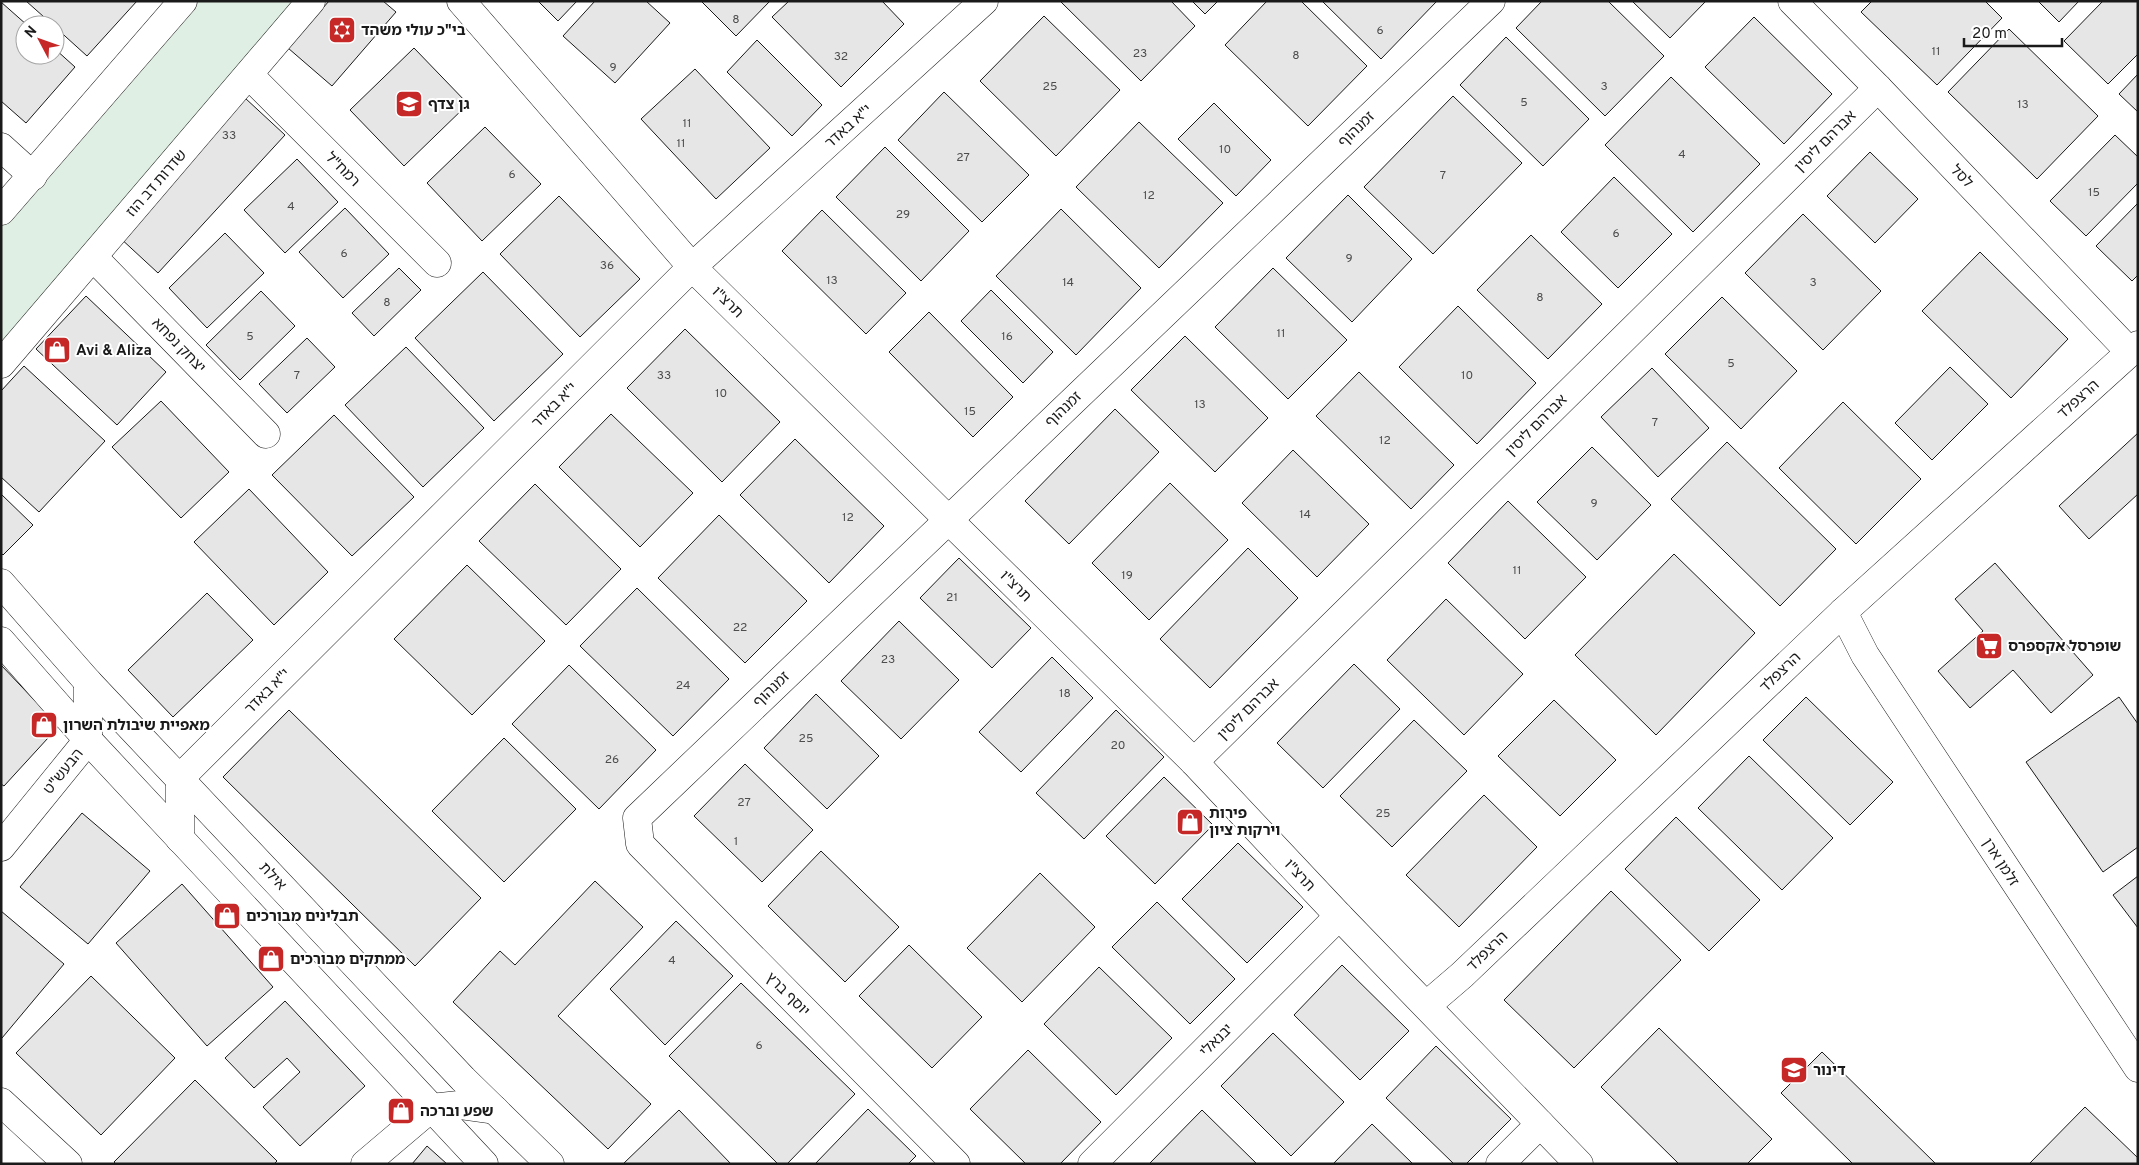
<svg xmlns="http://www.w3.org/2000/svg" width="2139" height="1165" viewBox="0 0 2139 1165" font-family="Overpass,'Noto Sans Hebrew',sans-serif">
<rect width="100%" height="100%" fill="#fff"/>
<polygon fill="#e0efe3" stroke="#6a6a6a" points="183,1 311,1 1,364 1,211"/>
<g fill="#e6e6e6" stroke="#1a1a1a">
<polygon points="26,1 137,1 87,56 55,27 55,25 53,25"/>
<polygon points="329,1 383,1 396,12 332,86 288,48"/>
<polygon points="538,1 577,1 558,21"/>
<polygon points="595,1 646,1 670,23 615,83 563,36"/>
<polygon points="701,1 770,1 736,36"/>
<polygon points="789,1 882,1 904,24 841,87 772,17"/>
<polygon points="1060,1 1171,1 1195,26 1141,81"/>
<polygon points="1192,1 1218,1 1205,14"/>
<polygon points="1267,1 1301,1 1367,66 1308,126 1225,45"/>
<polygon points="1322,1 1437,1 1381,59"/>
<polygon points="1542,1 1608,1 1664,56 1605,116 1516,28"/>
<polygon points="1632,1 1706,1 1670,38"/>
<polygon points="1872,1 1985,1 2002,18 1937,85 1861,12"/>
<polygon points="2038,1 2079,1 2059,22"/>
<polygon points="2103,1 2138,1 2138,54 2108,84 2064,41"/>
<polygon points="1,2 27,25 25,25 25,55 55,55 55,49 75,67 26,123 1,101"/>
<polygon points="1044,16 1120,90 1056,156 980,81"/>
<polygon points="1754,17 1832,94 1784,144 1705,67"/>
<polygon points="2009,29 2098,116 2037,179 1948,92"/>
<polygon points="1506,37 1589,119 1543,166 1460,85"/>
<polygon points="757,40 822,105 792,136 727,72"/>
<polygon points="414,48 468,104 404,166 350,110"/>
<polygon points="695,69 770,148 716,199 641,119"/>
<polygon points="2138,74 2138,112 2119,94"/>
<polygon points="1671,77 1760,164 1693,232 1605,145"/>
<polygon points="944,92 1029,175 982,222 898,140"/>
<polygon points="1453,96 1522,163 1433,254 1364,187"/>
<polygon points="245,98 285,135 158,273 118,236"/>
<polygon points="1214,103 1271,160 1236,196 1178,139"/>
<polygon points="1139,122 1223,203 1159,268 1076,187"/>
<polygon points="485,127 541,184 482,241 427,183"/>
<polygon points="2115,135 2138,157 2138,183 2086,236 2050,201"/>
<polygon points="885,147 969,231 921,281 836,197"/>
<polygon points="1870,152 1918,199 1875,243 1827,196"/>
<polygon points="297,159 338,202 285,253 244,210"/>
<polygon points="1614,177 1672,234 1618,288 1561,232"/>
<polygon points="1348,195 1412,259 1352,322 1286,258"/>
<polygon points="559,196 640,279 580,337 500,254"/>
<polygon points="2138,203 2138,275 2132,281 2096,246"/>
<polygon points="345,208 389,254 343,298 299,252"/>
<polygon points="1061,209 1141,288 1076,355 996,276"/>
<polygon points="822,210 906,293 866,334 782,251"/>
<polygon points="1803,214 1881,291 1823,350 1745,273"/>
<polygon points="225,233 264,273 207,328 169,288"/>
<polygon points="1531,235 1602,304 1548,359 1477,290"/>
<polygon points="1980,252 2068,339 2011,398 1922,311"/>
<polygon points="399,268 421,290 374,336 352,313"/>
<polygon points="1273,268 1347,340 1288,399 1215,327"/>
<polygon points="483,272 563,354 494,421 415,338"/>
<polygon points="991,290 1053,352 1023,383 961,321"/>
<polygon points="261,291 295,326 240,380 206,345"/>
<polygon points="86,296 166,372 117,425 36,349"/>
<polygon points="1722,297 1797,371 1741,429 1665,354"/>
<polygon points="1458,306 1536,383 1477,444 1399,367"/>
<polygon points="929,312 1013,397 973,437 889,352"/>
<polygon points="685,329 780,422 722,482 627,388"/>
<polygon points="1185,336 1268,418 1215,472 1131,390"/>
<polygon points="307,338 335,367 287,413 259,384"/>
<polygon points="406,347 484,428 423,487 345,405"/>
<polygon points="24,366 105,441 39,512 1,477 1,391"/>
<polygon points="1950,367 1988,404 1932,460 1895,423"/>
<polygon points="1652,368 1709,428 1658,477 1601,417"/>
<polygon points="1359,372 1454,465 1411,509 1316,416"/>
<polygon points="161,401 229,472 181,518 112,447"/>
<polygon points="1843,402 1921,479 1856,544 1779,468"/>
<polygon points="1115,409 1159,452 1069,544 1025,501"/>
<polygon points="611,414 693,493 640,547 559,467"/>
<polygon points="334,415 414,497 352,556 272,475"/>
<polygon points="2138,433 2138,494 2089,539 2059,506"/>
<polygon points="795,439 884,526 829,583 740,495"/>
<polygon points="1727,442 1836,549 1780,606 1671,499"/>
<polygon points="1592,447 1651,505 1597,560 1537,502"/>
<polygon points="1293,450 1369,524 1317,577 1242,503"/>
<polygon points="1170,483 1228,540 1149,620 1092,563"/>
<polygon points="535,484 621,569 566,625 479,541"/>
<polygon points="249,489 328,572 274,625 194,542"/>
<polygon points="1,494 33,525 3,555 1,553"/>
<polygon points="1508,501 1586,577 1525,639 1448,563"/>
<polygon points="719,515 807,601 745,663 658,578"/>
<polygon points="1248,548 1298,598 1210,688 1160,639"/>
<polygon points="1674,554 1755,633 1656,735 1575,655"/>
<polygon points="959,558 1031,628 992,668 920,598"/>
<polygon points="1995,563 2093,675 2051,713 2013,670 1970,708 1938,671 1983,631 1955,599"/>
<polygon points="467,565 545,641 472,715 394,639"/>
<polygon points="637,588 729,679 673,736 580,646"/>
<polygon points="207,593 253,640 173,717 128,670"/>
<polygon points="1446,599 1523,674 1464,735 1387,660"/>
<polygon points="899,621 959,680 901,739 841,681"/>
<polygon points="1052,657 1093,698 1021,772 979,732"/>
<polygon points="1354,664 1400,709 1323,788 1277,743"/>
<polygon points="1,665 59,726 4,786 1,784"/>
<polygon points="569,665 656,750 599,809 512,724"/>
<polygon points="816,694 879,756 827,809 764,748"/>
<polygon points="1806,697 1893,782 1850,825 1763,740"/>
<polygon points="2119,697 2138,724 2138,847 2103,872 2026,762"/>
<polygon points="1554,700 1616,760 1560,816 1498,756"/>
<polygon points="289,710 481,898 415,966 223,777"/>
<polygon points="1116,710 1164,757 1084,839 1036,793"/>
<polygon points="1414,720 1467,771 1392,847 1340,796"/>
<polygon points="504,738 576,809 504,882 432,811"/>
<polygon points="1749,756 1833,838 1782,890 1698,808"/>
<polygon points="745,764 813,830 762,882 694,816"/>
<polygon points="1164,777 1213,825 1155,884 1106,836"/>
<polygon points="1484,795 1537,847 1459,927 1406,875"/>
<polygon points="82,813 150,871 88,944 20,887"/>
<polygon points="1676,817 1760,900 1709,951 1625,869"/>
<polygon points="1238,843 1303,907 1247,963 1182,899"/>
<polygon points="821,851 899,927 845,982 768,906"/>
<polygon points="1040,873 1095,927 1022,1002 967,948"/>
<polygon points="2138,876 2138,928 2113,895"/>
<polygon points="595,881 643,927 558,1016 651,1104 608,1149 453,1002 500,951 515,965"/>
<polygon points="182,884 273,987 207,1046 116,943"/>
<polygon points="1611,891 1681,960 1574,1068 1504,1000"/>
<polygon points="1157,902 1235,979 1190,1024 1112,947"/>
<polygon points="1,911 64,964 2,1038 1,1038"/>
<polygon points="676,921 733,976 665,1045 610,989"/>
<polygon points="909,945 982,1017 932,1068 859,996"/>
<polygon points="1342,965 1409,1031 1360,1080 1294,1015"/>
<polygon points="1099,967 1172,1038 1116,1095 1044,1024"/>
<polygon points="91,976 175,1058 101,1135 16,1053"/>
<polygon points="741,983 855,1094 787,1164 778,1164 669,1056"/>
<polygon points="285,1001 365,1086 300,1146 263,1107 300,1072 287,1058 254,1088 225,1058"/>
<polygon points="1659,1028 1772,1139 1747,1164 1679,1164 1601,1087"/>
<polygon points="1273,1033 1344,1102 1291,1156 1221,1086"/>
<polygon points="1436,1046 1511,1119 1466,1164 1454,1164 1386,1098"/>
<polygon points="1028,1050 1101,1122 1060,1164 1026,1164 970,1109"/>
<polygon points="1822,1052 1936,1164 1853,1164 1781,1093"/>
<polygon points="195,1080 277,1161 274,1164 116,1164 114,1162"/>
<polygon points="2085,1107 2138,1158 2138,1164 2029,1164"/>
<polygon points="868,1109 916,1156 908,1164 815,1164"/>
<polygon points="679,1110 731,1164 623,1164"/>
<polygon points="1202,1110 1257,1164 1151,1164 1150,1163"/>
<polygon points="1372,1124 1413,1164 1333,1164"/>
<polygon points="427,1146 447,1164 412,1164"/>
</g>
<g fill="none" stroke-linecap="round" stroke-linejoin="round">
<g stroke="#1a1a1a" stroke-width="29">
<g id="minor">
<polyline points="461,1 692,267 1194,762 1339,916 1579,1164"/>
<polyline points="1792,1 1878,88 2130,352"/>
<polyline points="249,75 437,263"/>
<polyline points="1,147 33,176"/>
<polyline points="1,211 183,1"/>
<polyline points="93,257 266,434"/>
<polyline points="1,364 311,1"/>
<polyline points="1,583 88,682 463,1079 550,1164"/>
<polyline points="1843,612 1865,655 2138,1068"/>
<polyline points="1,641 88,740 484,1164"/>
<polyline points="1194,762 1878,88"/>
<polyline points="180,839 180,778 692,267 984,1"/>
<polyline points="1,847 88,740 88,682"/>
<polyline points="1427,1005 1462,975 1843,612 2138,345"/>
<polyline points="1,1102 68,1164"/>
<polyline points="365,1164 431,1108 459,1105 495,1110"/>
<polyline points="956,1164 640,844 637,818 1491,1"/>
<polyline points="1092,1164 1339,916"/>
<polyline points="1500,1164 1540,1124"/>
</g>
</g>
<use href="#minor" stroke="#fff" stroke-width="28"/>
</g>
<defs>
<g id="synagogue-square" transform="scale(1.4375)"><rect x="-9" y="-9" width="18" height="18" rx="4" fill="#c62828" stroke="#fff"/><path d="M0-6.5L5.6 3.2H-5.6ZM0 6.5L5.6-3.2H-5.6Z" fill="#fff"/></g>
<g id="school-square" transform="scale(1.4375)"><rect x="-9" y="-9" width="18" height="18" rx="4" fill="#c62828" stroke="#fff"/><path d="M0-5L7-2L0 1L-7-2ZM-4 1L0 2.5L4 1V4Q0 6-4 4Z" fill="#fff"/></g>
<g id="shop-square" transform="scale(1.4375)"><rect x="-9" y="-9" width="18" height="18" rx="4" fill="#c62828" stroke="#fff"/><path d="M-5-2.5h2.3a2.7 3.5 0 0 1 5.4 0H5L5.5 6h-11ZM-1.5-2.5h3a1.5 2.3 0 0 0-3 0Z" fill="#fff"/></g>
<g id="supermarket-square" transform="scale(1.4375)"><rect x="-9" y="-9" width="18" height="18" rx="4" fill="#c62828" stroke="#fff"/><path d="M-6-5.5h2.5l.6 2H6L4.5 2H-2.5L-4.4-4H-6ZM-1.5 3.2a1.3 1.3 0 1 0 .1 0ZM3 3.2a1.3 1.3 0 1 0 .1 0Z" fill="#fff"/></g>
</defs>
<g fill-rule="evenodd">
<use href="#synagogue-square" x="342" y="30"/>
<use href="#school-square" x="409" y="104"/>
<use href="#shop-square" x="57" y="350"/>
<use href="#supermarket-square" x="1989" y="646"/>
<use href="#shop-square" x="44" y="725"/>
<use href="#shop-square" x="1190" y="822"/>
<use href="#shop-square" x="227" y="916"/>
<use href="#shop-square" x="271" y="959"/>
<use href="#school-square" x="1794" y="1070"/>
<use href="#shop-square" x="401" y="1111"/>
</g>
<g text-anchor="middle" stroke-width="4" stroke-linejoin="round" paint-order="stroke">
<g font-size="12" fill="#4d4d4d">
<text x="736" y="23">8</text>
<text x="1380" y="34">6</text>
<text x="1936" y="55">11</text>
<text x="1140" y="57">23</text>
<text x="1296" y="59">8</text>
<text x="841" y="60">32</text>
<text x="613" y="71">9</text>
<text x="1050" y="90">25</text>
<text x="1604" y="90">3</text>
<text x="1524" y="106">5</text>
<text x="2023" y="108">13</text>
<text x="687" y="127">11</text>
<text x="229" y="139">33</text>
<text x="681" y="147">11</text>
<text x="1225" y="153">10</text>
<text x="1682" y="158">4</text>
<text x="963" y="161">27</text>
<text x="512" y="178">6</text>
<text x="1443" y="179">7</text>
<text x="2094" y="196">15</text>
<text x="1149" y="199">12</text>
<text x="291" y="210">4</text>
<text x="903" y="218">29</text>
<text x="1616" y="237">6</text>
<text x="344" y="257">6</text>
<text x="1349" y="262">9</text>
<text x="607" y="269">36</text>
<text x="832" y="284">13</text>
<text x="1068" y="286">14</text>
<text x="1813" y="286">3</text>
<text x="1540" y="301">8</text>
<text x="387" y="306">8</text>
<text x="1281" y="337">11</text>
<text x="250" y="340">5</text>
<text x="1007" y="340">16</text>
<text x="1731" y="367">5</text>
<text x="297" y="379">7</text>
<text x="664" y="379">33</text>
<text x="1467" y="379">10</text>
<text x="721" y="397">10</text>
<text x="1200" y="408">13</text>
<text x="970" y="415">15</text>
<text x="1655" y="426">7</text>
<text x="1385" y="444">12</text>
<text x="1594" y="507">9</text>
<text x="1305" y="518">14</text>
<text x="848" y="521">12</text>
<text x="1517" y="574">11</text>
<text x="1127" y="579">19</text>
<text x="952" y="601">21</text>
<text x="740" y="631">22</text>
<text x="888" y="663">23</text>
<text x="683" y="689">24</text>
<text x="1065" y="697">18</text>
<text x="806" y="742">25</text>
<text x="1118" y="749">20</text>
<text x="612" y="763">26</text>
<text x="744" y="806">27</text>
<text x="1383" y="817">25</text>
<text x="736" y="845">1</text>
<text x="672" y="964">4</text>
<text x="759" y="1049">6</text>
</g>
<g font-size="15" font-weight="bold" fill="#1a1a1a" stroke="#fff" text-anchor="start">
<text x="361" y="35">בי"כ עולי משהד</text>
<text x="428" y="109">גן צדף</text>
<text x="76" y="355">Avi &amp; Aliza</text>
<text x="2008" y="651">שופרסל אקספרס</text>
<text x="63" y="730">מאפיית שיבולת השרון</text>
<text x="1209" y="818">פירות<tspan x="1209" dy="17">וירקות ציון</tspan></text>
<text x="246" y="921">תבלינים מבורכים</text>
<text x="290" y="964">ממתקים מבורכים</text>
<text x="1813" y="1075">דינור</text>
<text x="420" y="1116">שפע וברכה</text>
</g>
<g font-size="15" fill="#1a1a1a" stroke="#fff">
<text transform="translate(848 126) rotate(-42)" y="5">י"א באדר</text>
<text transform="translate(1356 129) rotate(-44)" y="5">זמנהוף</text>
<text transform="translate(1825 141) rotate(-45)" y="5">אברהם ליסין</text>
<text transform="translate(343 169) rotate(45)" y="5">רמח"ל</text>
<text transform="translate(1962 176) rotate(46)" y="5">לסל</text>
<text transform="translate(156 183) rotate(-49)" y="5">שדרות דב הוז</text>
<text transform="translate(728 302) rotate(45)" y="5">תרצ"ו</text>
<text transform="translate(179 345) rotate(46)" y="5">יצחק נפחא</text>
<text transform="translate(2078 399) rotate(-42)" y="5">הרצפלד</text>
<text transform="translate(554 405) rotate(-45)" y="5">י"א באדר</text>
<text transform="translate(1063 409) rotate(-44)" y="5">זמנהוף</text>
<text transform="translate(1536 425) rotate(-45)" y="5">אברהם ליסין</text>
<text transform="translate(1016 586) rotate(45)" y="5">תרצ"ו</text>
<text transform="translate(1780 672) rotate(-44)" y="5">הרצפלד</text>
<text transform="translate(771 689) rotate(-44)" y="5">זמנהוף</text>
<text transform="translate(267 691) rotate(-45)" y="5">י"א באדר</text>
<text transform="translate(1248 709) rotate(-45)" y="5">אברהם ליסין</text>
<text transform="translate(63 771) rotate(-51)" y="5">הבעש"ט</text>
<text transform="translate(2001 862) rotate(57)" y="5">זלמן ארן</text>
<text transform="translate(1300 875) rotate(47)" y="5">תרצ"ו</text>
<text transform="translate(273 876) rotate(47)" y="5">אילת</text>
<text transform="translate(1487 951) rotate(-44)" y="5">הרצפלד</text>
<text transform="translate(788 994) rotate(45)" y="5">יוסף ברץ</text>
<text transform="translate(1216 1040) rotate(-45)" y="5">יבנאלי</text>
</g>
</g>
<rect width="2139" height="1165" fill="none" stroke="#1a1a1a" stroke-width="5"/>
<g transform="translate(40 40) rotate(311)"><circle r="24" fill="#ffffff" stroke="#a3a3a3"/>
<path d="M0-4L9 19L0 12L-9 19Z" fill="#c62828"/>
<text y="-8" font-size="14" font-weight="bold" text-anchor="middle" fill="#1a1a1a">N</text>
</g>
<path d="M1964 38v8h98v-8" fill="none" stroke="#1a1a1a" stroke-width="2.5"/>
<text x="1972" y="38" font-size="15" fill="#1a1a1a" stroke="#ffffff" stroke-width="4" paint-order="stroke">20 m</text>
</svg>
